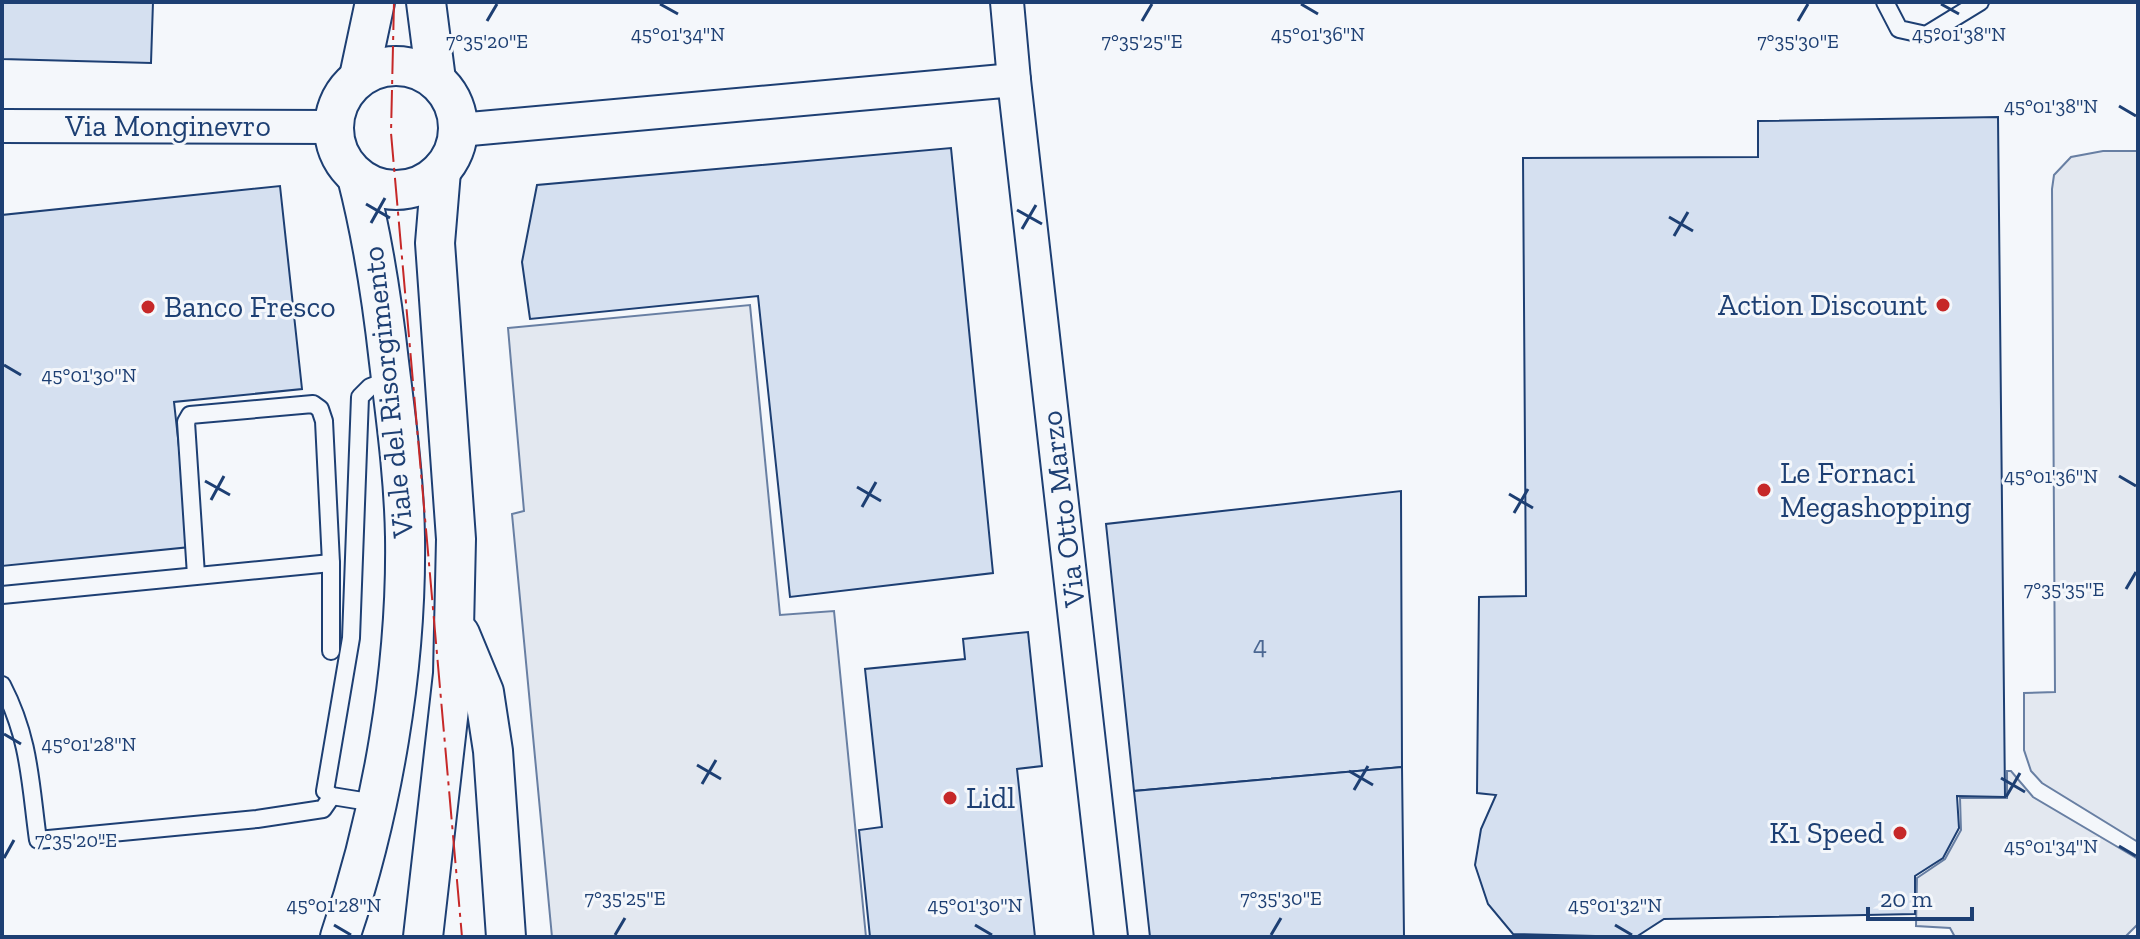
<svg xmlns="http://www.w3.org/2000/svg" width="2140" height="939" viewBox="0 0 2140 939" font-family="'Zilla Slab',serif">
<rect width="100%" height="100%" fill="#f4f7fb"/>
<g fill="#e3e8f0" stroke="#687fa3" stroke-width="2">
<polygon points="2103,151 2138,151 2138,842 2042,783 2031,771 2024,750 2024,693 2055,692 2052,189 2054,175 2071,157"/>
<polygon points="750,305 780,615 834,611 866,937 552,937 512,514 524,511 508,328"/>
<polygon points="2007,771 2011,771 2033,797 2138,859 2138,924 2125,937 1955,937 1950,928 1916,926 1917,878 1945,859 1961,830 1960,798 2007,798"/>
</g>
<g fill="#d5e0f0" stroke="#1d3f73" stroke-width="2">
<polygon points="2,2 153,2 151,63 2,59"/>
<polygon points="1998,117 2005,797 1957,796 1959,828 1943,858 1915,876 1915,914 1664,919 1636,937 1513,934 1488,904 1475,865 1481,829 1496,795 1477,793 1479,597 1526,596 1523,158 1758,157 1758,121"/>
<polygon points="951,148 993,573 790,597 758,296 530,319 522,262 537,185"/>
<polygon points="280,186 302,389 174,402 190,547 2,566 2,215"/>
<polygon points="1401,491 1402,767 1134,791 1106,524"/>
<polygon points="1028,632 1042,766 1017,769 1035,937 870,937 859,830 882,827 865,669 965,659 963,639"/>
<polygon points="1402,767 1404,937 1150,937 1134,791"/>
</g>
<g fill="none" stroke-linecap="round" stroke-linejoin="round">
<g stroke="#1d3f73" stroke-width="20">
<g id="service">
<polyline points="1885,2 1899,29 1926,35 1980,2"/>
<polyline points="196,575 186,422 190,415 313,404 320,409 324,421 331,563 331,651"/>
<polyline points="2,595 331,563"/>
<path d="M2,685C30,739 30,782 38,840L257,819L323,809L332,796"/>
<polyline points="375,803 332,796 325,791 351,638 360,397 370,387 391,379"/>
</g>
</g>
<g stroke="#1d3f73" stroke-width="36">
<g id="minor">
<polyline points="1007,2 1014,80"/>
<polyline points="2,126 333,127"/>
<polyline points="459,130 1014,80 1111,937"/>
</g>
</g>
<g stroke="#1d3f73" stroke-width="42">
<g id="tertiary">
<polyline points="426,2 436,80"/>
<circle cx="396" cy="128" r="62"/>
<polyline points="359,77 375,2"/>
<polyline points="460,634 484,692 493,751 506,937"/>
<path d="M340,937C382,814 407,667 405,537C404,478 396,420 389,362C382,299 373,239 357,177"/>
<polyline points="423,937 453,674 456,539 435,243 441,171"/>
</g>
</g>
<use href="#service" stroke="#f4f7fb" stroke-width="16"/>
<use href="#minor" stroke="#f4f7fb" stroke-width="32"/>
<use href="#tertiary" stroke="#f4f7fb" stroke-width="38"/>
<polyline stroke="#c62828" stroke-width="2" stroke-dasharray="28 6 4 6" stroke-linecap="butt" points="394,2 391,133 462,937"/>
</g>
<path fill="none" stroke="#1d3f73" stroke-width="3" d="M660,4L678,14M1301,4L1318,14M1941,4L1959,14M487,21L497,4M1142,21L1152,4M1798,21L1808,4M2119,106L2136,116M366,204L390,218M1017,210L1042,224M1669,217L1693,231M371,223L385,198M1022,229L1036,205M1674,236L1688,212M4,365L21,375M2119,476L2136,486M205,481L230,495M857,487L881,501M1509,494L1533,508M211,500L224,476M862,507L876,482M1514,513L1528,489M2126,589L2136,572M4,734L21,744M697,765L721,779M1349,771L1373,785M2001,778L2025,792M702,784L716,760M1354,790L1368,766M2006,797L2020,773M2119,846L2136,856M4,858L14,840M334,925L351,935M975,925L992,935M1615,925L1632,935M615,935L625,918M1271,935L1281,918"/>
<g fill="#c62828" stroke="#f4f7fb" stroke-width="3">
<circle cx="1943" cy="305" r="8"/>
<circle cx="148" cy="307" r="8"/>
<circle cx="1764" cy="490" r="8"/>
<circle cx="950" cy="798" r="8"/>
<circle cx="1900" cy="833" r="8"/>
</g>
<g text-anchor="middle" stroke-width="6" stroke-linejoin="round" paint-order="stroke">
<g font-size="26" fill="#4b6792">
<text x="1260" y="654">4</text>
</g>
<g font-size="30" fill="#1d3f73" stroke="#f4f7fb">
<text x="168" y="136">Via Monginevro</text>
<text transform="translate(388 392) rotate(-96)" y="10">Viale del Risorgimento</text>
<text transform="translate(1063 509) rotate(-97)" y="10">Via Otto Marzo</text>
</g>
<g font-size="30" fill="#1d3f73" stroke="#f4f7fb" text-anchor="start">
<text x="1927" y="315" text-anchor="end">Action Discount</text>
<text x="164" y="317">Banco Fresco</text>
<text x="1780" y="483">Le Fornaci<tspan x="1780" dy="34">Megashopping</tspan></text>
<text x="966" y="808">Lidl</text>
<text x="1884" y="843" text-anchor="end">K1 Speed</text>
</g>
</g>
<g font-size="20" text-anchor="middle" fill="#1d3f73" stroke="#f4f7fb" stroke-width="6" stroke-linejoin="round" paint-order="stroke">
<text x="678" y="41">45°01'34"N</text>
<text x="1318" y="41">45°01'36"N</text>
<text x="1959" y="41">45°01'38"N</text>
<text x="487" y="48">7°35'20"E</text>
<text x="1142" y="48">7°35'25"E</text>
<text x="1798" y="48">7°35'30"E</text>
<text x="2051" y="113">45°01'38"N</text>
<text x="89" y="382">45°01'30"N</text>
<text x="2051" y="483">45°01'36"N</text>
<text x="2064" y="596">7°35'35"E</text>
<text x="89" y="751">45°01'28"N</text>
<text x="76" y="847">7°35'20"E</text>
<text x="2051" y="853">45°01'34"N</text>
<text x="625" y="905">7°35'25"E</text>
<text x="1281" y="905">7°35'30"E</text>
<text x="334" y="912">45°01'28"N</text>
<text x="975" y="912">45°01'30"N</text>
<text x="1615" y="912">45°01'32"N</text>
</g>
<rect width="2140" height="939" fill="none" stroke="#1d3f73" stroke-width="8"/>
<path d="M1868 907v12h104v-12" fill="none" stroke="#1d3f73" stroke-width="4"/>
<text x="1880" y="907" font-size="24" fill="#1d3f73" stroke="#f4f7fb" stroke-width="6" paint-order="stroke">20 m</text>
</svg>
